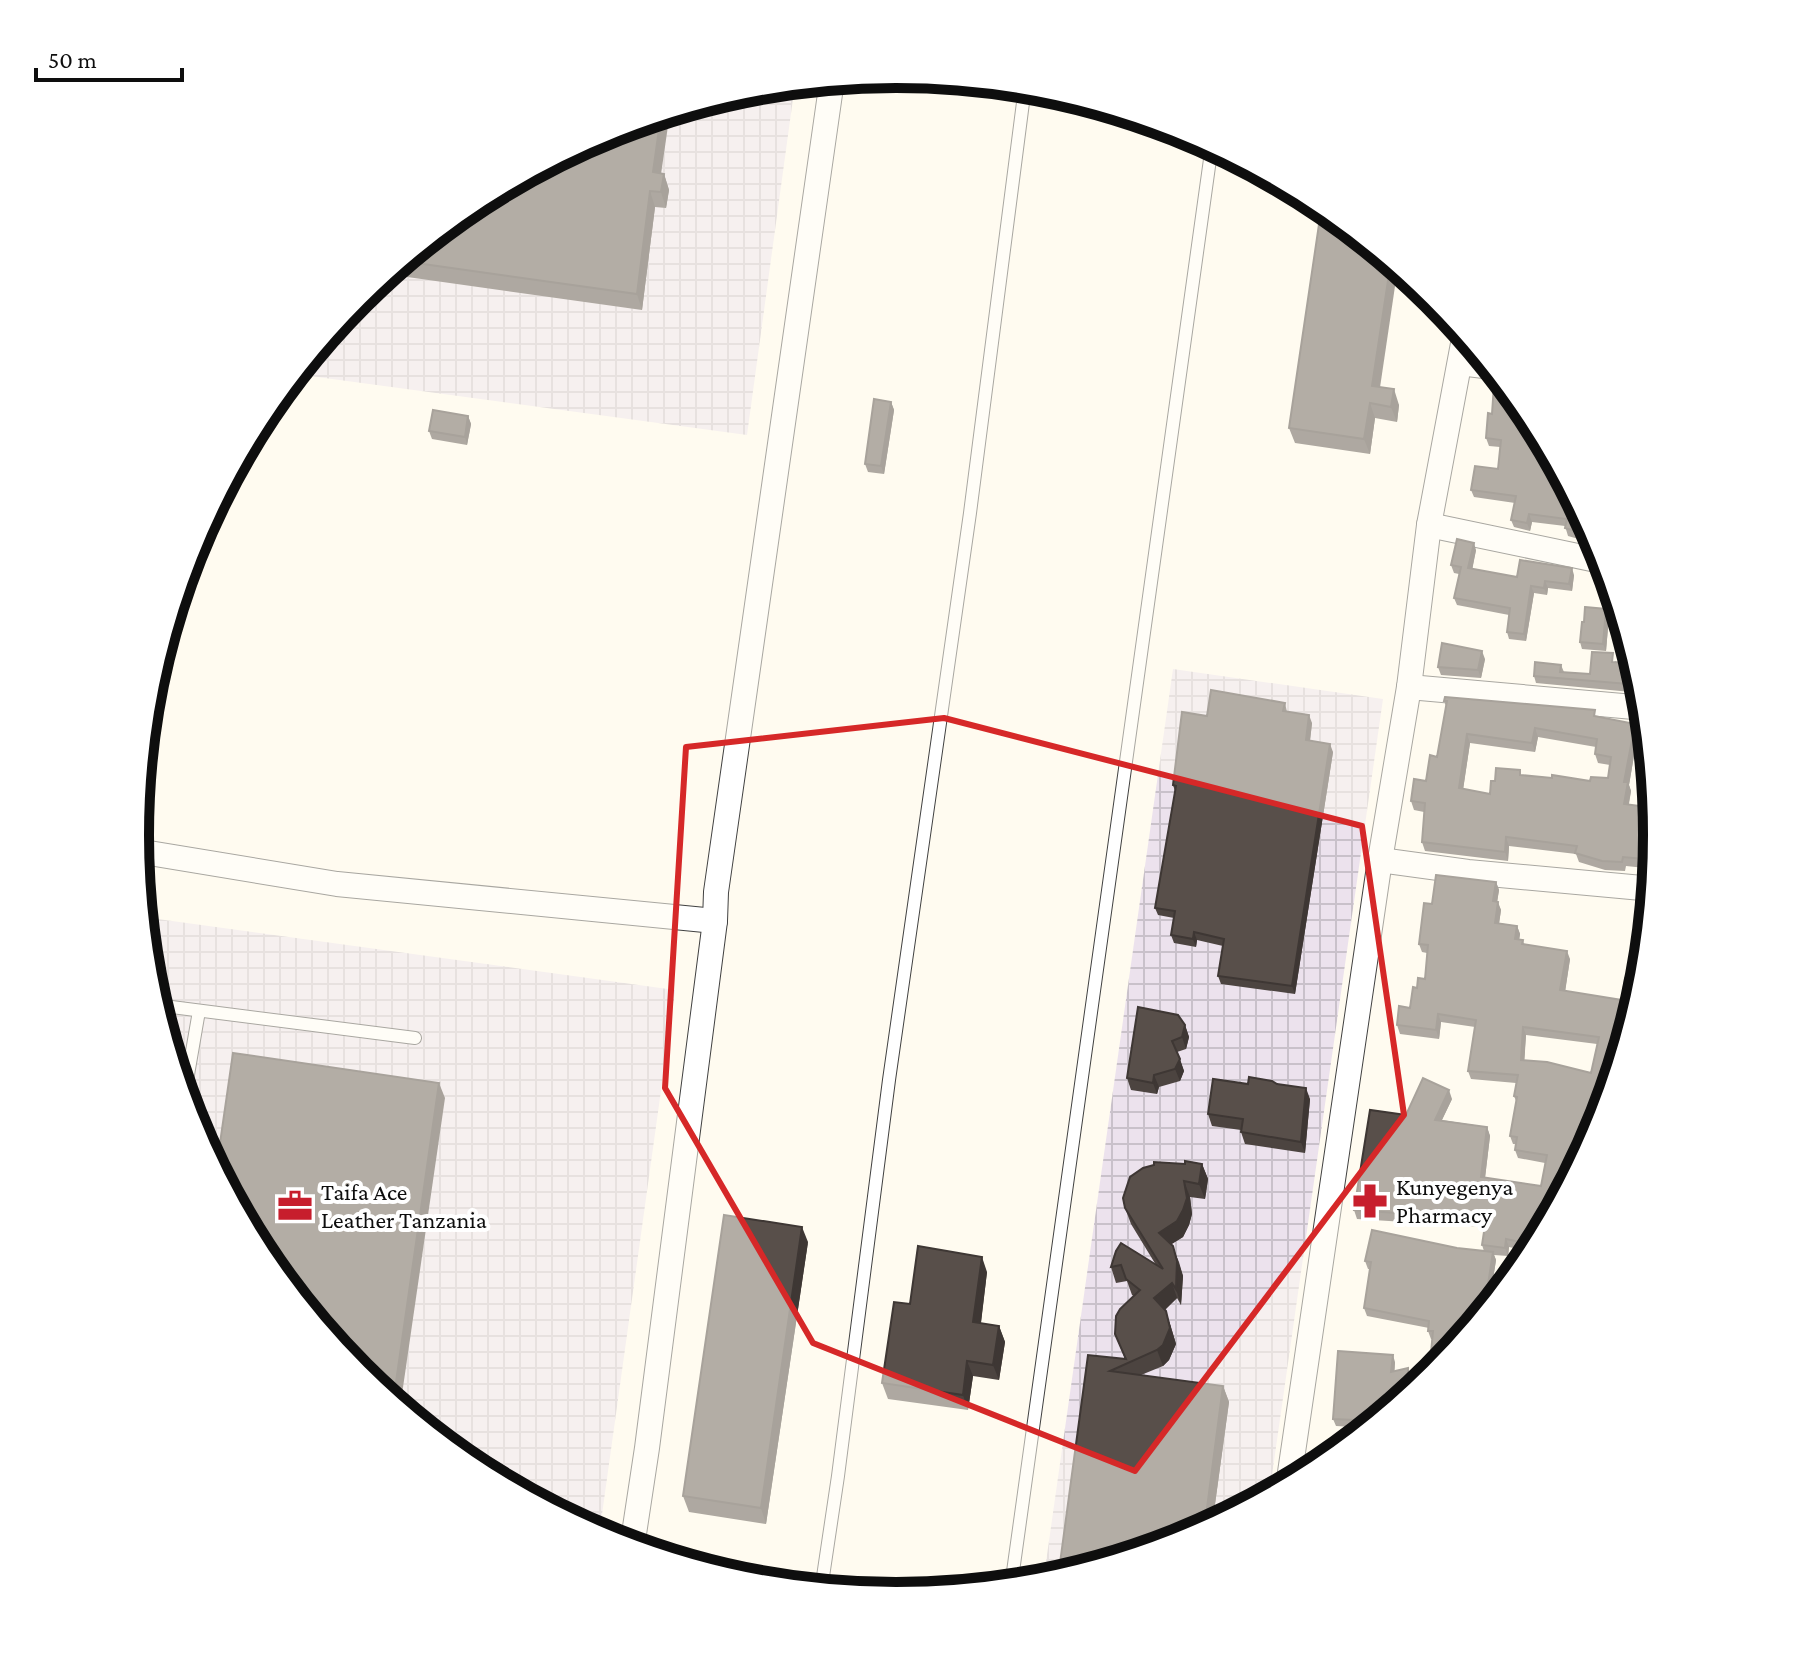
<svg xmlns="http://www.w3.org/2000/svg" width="1793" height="1671" viewBox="0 0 1793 1671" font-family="'Crimson Pro',serif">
<defs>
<pattern id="industrial-grid" width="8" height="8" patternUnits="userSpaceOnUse" patternTransform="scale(2)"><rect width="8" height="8" fill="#ece2ed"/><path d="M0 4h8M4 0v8" fill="none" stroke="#c9c1ca"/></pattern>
</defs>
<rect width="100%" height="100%" fill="#fffbf0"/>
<g fill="url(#industrial-grid)">
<polygon points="795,84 747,435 295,374 358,297 474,202 606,132 748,89"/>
<polygon points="1173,669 1383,699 1269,1496 1187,1539 1043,1583"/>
<polygon points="143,917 675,990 599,1536 473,1468 358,1374 263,1258 193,1126 150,984"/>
</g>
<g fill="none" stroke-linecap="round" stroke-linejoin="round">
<g stroke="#414141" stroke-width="14">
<g id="service">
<polyline points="156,1005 415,1038"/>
<polyline points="184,1098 199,1011"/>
<polyline points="1011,1586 1212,145"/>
<polyline points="821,1590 838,1476 889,1080 970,513 1025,87"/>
</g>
</g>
<g stroke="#414141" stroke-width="26">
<g id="minor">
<polyline points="1460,363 1492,367"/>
<polyline points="1429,525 1606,562"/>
<polyline points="1409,687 1645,708"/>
<polyline points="137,851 337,884 715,921"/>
<polyline points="1380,860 1468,872 1653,889"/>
<polyline points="1288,1486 1380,860 1409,687 1429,525 1465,333"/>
<polyline points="632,1547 647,1448 715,921 716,892 832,80"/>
</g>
</g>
<use href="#service" stroke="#fff" stroke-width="12"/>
<use href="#minor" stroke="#fff" stroke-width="24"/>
</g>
<g fill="#4c4440" fill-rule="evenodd">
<polygon points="661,174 664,174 669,190 666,208 655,207 642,310 386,274 474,202"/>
<polygon points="1380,387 1399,405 1397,422 1375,418 1370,454 1295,443 1289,428"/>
<polygon points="891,402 894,410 884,474 868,472 865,464"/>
<polygon points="1530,413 1600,545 1568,536 1565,526 1532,522 1530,531 1514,527 1511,520 1515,503 1474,497 1471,490 1498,469 1500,447 1489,446 1486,438 1492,414"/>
<polygon points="468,416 471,424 467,445 432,439 429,431"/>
<polygon points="1476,550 1472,569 1517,577 1574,575 1572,591 1548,588 1547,595 1534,593 1526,641 1509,639 1507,632 1509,615 1457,605 1454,598 1459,574 1454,573 1451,565"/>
<polygon points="1612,584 1626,630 1612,629 1609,621"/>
<polygon points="1609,616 1606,651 1582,649 1580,642"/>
<polygon points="1485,659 1481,678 1441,675 1438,667"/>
<polygon points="1616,661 1616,662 1630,663 1633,671 1631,692 1536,683 1534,676 1561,665 1564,672 1590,674"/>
<path d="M1444,701L1597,717L1635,724L1638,732L1629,785L1631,791L1629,804L1645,821L1643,829L1658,836L1655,869L1626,866L1625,871L1605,870L1579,862L1576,854L1509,846L1508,861L1425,851L1422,842L1424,812L1414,810L1411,801L1426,781L1437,757L1446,706ZM1538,737L1596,747L1595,754L1598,763L1610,765L1608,778L1590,781L1522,775L1495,781L1490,794L1463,789L1470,743L1535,752Z"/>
<polygon points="1285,703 1287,712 1312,723 1310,741 1333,752 1295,994 1221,984 1218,976 1223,946 1197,940 1196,947 1174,943 1171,935 1174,918 1158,915 1155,908 1175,791 1173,785 1207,716"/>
<path d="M1496,882L1499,890L1497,902L1501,910L1499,923L1517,926L1520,934L1519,940H1523L1524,944L1570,959L1565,991L1622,1000L1600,1127L1566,1190L1560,1187L1557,1207L1537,1245H1534L1532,1252L1509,1247L1508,1256L1494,1255L1496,1260L1491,1292L1435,1374L1430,1378L1429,1375L1432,1339H1431L1428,1331L1429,1328L1367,1316L1364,1308L1370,1269H1368L1365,1261L1457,1248L1484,1251L1482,1245L1485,1227L1357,1219L1354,1210L1406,1115L1452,1099L1442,1120L1487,1127L1490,1136L1485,1178L1541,1186L1545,1163L1518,1158L1515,1150L1516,1144H1513L1510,1136L1516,1101L1514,1096L1516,1083L1471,1079L1468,1071L1475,1027L1441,1022L1439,1039L1400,1034L1397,1025L1410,1008L1417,988L1425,979L1427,953L1422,952L1419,944L1432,904ZM1526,1035L1597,1044L1591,1073L1524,1060Z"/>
<polygon points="1185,1025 1189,1037 1186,1049 1177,1052 1184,1071 1180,1081 1159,1087 1157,1094 1131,1090 1127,1078"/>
<polygon points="1248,1084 1277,1084 1310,1099 1305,1153 1245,1144 1241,1132 1241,1130 1212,1126 1208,1114"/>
<polygon points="1185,1164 1202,1164 1208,1179 1205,1199 1190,1197 1192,1214 1189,1225 1183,1237 1171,1244 1179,1262 1183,1276 1181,1305 1177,1298 1165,1310 1171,1327 1176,1344 1169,1360 1163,1366 1141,1375 1223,1386 1229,1402 1212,1526 1187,1539 1088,1355 1125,1359 1115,1334 1134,1296 1132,1295 1127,1281 1116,1283 1111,1267 1116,1251 1156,1265 1131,1224 1125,1208"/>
<polygon points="808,1242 766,1524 689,1512 683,1496"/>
<polygon points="987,1272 981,1323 999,1326 1005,1342 999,1380 973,1376 968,1410 888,1399 882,1383 910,1304"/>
<polygon points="1395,1362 1394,1372 1408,1368 1411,1376 1411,1382 1422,1384 1369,1428 1336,1426 1333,1419"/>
</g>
<g fill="#3e3734">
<polygon points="670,112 659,188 653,172 661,115"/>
<polygon points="664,174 669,190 666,208 661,192"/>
<polygon points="650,191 655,207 642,310 637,294"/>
<polygon points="1391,261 1398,266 1378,401 1372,386"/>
<polygon points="1394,389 1399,405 1397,422 1391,407"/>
<polygon points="891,402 894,410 884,474 881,466"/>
<polygon points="1370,403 1375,418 1370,454 1364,439"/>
<polygon points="468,416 471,424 467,445 465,437"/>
<polygon points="1529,514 1532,522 1530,531 1527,523"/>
<polygon points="1474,543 1476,550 1471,576 1468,568"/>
<polygon points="1572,568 1574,575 1572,591 1569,584"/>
<polygon points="1545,581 1548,588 1547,595 1544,588"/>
<polygon points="1531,586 1534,593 1526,641 1524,634"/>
<polygon points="1606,609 1609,616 1606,651 1603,644"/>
<polygon points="1482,651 1485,659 1481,678 1478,670"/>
<polygon points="1630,663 1633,671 1631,692 1628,684"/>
<polygon points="1309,715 1312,723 1309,748 1306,740"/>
<polygon points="1635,724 1638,732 1629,785 1631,791 1627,812 1624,804 1624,782"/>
<polygon points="1535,728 1538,737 1535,752 1532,743"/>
<polygon points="1467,734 1470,743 1462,797 1459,788"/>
<polygon points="1330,744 1333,752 1295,994 1292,986"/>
<polygon points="1641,812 1645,821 1642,838 1639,829"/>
<polygon points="1506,837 1509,846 1508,861 1505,852"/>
<polygon points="1496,882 1499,890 1496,909 1493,901"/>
<polygon points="1498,902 1501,910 1498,931 1495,923"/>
<polygon points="1517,926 1520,934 1518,947 1515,939"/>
<polygon points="1194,932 1197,940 1196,947 1193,939"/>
<polygon points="1567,951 1570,959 1564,999 1560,990"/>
<polygon points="1438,1014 1441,1022 1439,1039 1436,1030"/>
<polygon points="1185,1025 1189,1037 1186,1049 1182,1037"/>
<polygon points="1523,1027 1526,1035 1524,1068 1521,1060"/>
<polygon points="1180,1059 1184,1071 1180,1081 1175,1069"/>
<polygon points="1154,1075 1159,1087 1157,1094 1153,1083"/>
<polygon points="439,1083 445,1098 400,1408 393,1403"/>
<polygon points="1306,1088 1310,1099 1305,1153 1301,1142"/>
<polygon points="1449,1090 1452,1099 1438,1128 1435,1120"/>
<polygon points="1487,1127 1490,1136 1484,1186 1481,1177"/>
<polygon points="1202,1164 1208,1179 1205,1199 1199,1184"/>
<polygon points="1557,1178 1560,1187 1557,1207 1552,1217"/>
<polygon points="1184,1181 1190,1197 1192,1214 1189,1225 1183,1237 1164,1249 1159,1233"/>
<polygon points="802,1227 808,1242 766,1524 761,1508"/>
<polygon points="1531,1237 1534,1245 1532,1252 1529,1244"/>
<polygon points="1506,1239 1509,1247 1508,1256 1505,1248"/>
<polygon points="1173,1246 1183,1276 1181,1305 1176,1289"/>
<polygon points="1493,1252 1496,1260 1490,1299 1487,1291"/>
<polygon points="982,1257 987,1272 979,1338 973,1322"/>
<polygon points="1172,1283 1177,1298 1160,1314 1154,1298"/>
<polygon points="1166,1311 1176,1344 1169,1360 1163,1366 1157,1350"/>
<polygon points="999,1326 1005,1342 999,1380 993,1365"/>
<polygon points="1393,1355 1395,1362 1394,1380 1391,1372"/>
<polygon points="967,1361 973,1376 968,1410 963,1395"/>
<polygon points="1408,1368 1411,1376 1410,1389 1408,1382"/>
<polygon points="1223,1386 1229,1402 1212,1526 1204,1531"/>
</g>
<g fill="#584f4a" stroke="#3e3734" stroke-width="2" fill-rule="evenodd">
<polygon points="661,115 653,172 664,174 661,192 650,191 637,294 402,261 474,202 606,132"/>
<polygon points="1322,204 1391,261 1372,386 1394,389 1391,407 1370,403 1364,439 1289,428"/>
<polygon points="1494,385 1507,385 1530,413 1596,537 1565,528 1567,519 1529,514 1527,523 1511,520 1516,496 1471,490 1475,466 1498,469 1501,440 1486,438 1488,413 1492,414"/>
<polygon points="874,399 891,402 881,466 865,464"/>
<polygon points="433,410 468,416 465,437 429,431"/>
<polygon points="1457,539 1474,543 1468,568 1517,577 1520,560 1572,568 1569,584 1545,581 1544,588 1531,586 1524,634 1507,632 1510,608 1454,598 1461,567 1451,565"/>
<polygon points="1612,584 1624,622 1609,621"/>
<polygon points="1585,607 1606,609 1603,644 1580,642 1582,622 1584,622"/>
<polygon points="1442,643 1482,651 1478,670 1438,667"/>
<polygon points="1592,652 1613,653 1612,662 1630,663 1628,684 1534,676 1535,662 1561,665 1560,672 1590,674"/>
<polygon points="1211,690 1285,703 1283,711 1309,715 1306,740 1330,744 1292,986 1218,976 1224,939 1194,932 1193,939 1171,935 1175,911 1155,908 1176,786 1173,785 1182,712 1207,716"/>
<path d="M1445,697L1595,710L1594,716L1635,724L1624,782H1628L1624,804L1639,806L1641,812L1639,829L1657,831L1656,860L1623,857L1622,862L1602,861L1575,853L1577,846L1506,837L1505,852L1422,842L1425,803L1411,801L1414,779L1426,781L1430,755L1437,757L1447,701H1444ZM1535,728L1597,739L1595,754L1611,757L1608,778L1591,777L1590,781L1552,775V778L1520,775V770L1496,768L1495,781H1491L1490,794L1459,788L1467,734L1532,743Z"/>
<path d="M1436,875L1496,882L1493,901L1498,902L1495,923L1517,926L1515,939L1523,940L1522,944L1567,951L1560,990L1622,1000L1625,978L1644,981L1600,1127L1569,1185L1557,1178L1552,1217L1541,1237H1531L1529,1244L1506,1239L1505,1248L1482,1245L1486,1219L1354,1210L1370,1110L1406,1115L1423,1078L1449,1090L1435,1120L1487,1127L1481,1177L1541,1186L1547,1155L1515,1150L1517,1137L1510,1136L1517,1097L1514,1096L1518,1075L1468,1071L1476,1020L1438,1014L1436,1030L1397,1025L1399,1006L1410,1008L1413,987L1417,988L1418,978L1425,979L1428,945L1419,944L1424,903L1432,904ZM1523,1027L1599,1037L1591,1073L1547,1062L1521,1060Z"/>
<polygon points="1138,1007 1178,1015 1185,1025 1182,1037 1172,1041 1180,1059 1175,1069 1154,1075 1153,1083 1127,1078"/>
<polygon points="233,1053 439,1083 393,1403 358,1374 263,1258 216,1171"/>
<polygon points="1249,1077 1272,1081 1277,1084 1306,1088 1301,1142 1241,1132 1243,1119 1208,1114 1213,1079 1248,1084"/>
<polygon points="1185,1161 1202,1164 1199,1184 1184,1181 1187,1198 1183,1210 1177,1221 1159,1233 1173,1246 1177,1261 1176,1289 1172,1283 1154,1298 1166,1311 1170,1328 1163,1345 1157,1350 1110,1371 1223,1386 1204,1531 1187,1539 1058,1578 1088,1355 1126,1359 1115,1334 1116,1316 1120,1309 1140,1290 1126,1279 1121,1265 1111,1267 1116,1251 1121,1243 1163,1269 1125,1208 1123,1198 1130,1177 1143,1168 1154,1165 1154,1162 1185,1164"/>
<polygon points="724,1215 802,1227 761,1508 683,1496"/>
<polygon points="1372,1230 1457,1248 1493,1252 1487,1291 1501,1293 1435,1374 1429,1375 1433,1331 1428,1331 1429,1321 1364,1308 1371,1262 1365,1261"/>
<polygon points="918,1246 982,1257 973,1322 999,1326 993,1365 967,1361 963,1395 882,1383 894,1302 910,1304"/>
<polygon points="1338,1351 1393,1355 1391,1372 1408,1368 1408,1382 1422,1385 1377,1421 1333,1419"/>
<polygon points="1349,1445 1321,1467 1325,1448"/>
</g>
<path d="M0 0H1793V1671H0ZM944,718L1362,826L1404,1115L1135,1471L813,1343L665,1088L686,747Z" fill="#fffbf0" fill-opacity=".55" fill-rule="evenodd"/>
<path fill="none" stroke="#d62828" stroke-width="6" stroke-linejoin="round" d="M944,718L1362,826L1404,1115L1135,1471L813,1343L665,1088L686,747Z"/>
<defs>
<g id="pharmacy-bare" transform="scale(2.76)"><path d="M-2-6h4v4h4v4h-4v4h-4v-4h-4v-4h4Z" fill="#c71e2d" stroke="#fff" stroke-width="2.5" paint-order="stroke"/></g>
<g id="office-bare" transform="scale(2.76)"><path d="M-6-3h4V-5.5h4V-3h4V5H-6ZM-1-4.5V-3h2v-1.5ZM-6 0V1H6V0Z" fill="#c71e2d" stroke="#fff" stroke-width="2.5" paint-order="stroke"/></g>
</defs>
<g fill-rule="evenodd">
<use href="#pharmacy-bare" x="1370" y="1201"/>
<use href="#office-bare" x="295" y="1206"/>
</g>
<g text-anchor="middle" stroke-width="8" stroke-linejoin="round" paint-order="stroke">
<g font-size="24" fill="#0e0e0e" stroke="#fff" text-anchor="start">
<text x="1396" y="1195">Kunyegenya<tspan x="1396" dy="28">Pharmacy</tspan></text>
<text x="321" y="1200">Taifa Ace<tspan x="321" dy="28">Leather Tanzania</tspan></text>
</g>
</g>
<path d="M0 0H1793V1671H0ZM149 835a747 747 0 1 1 1494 0a747 747 0 1 1-1494 0Z" fill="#fff" fill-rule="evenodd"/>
<path fill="none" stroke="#0e0e0e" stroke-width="10" d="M149 835a747 747 0 1 1 1494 0a747 747 0 1 1-1494 0Z"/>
<path d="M36 68v12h146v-12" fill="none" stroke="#0e0e0e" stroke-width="4"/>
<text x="48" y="68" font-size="24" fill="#0e0e0e" stroke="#ffffff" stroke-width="6" paint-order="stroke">50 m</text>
</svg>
